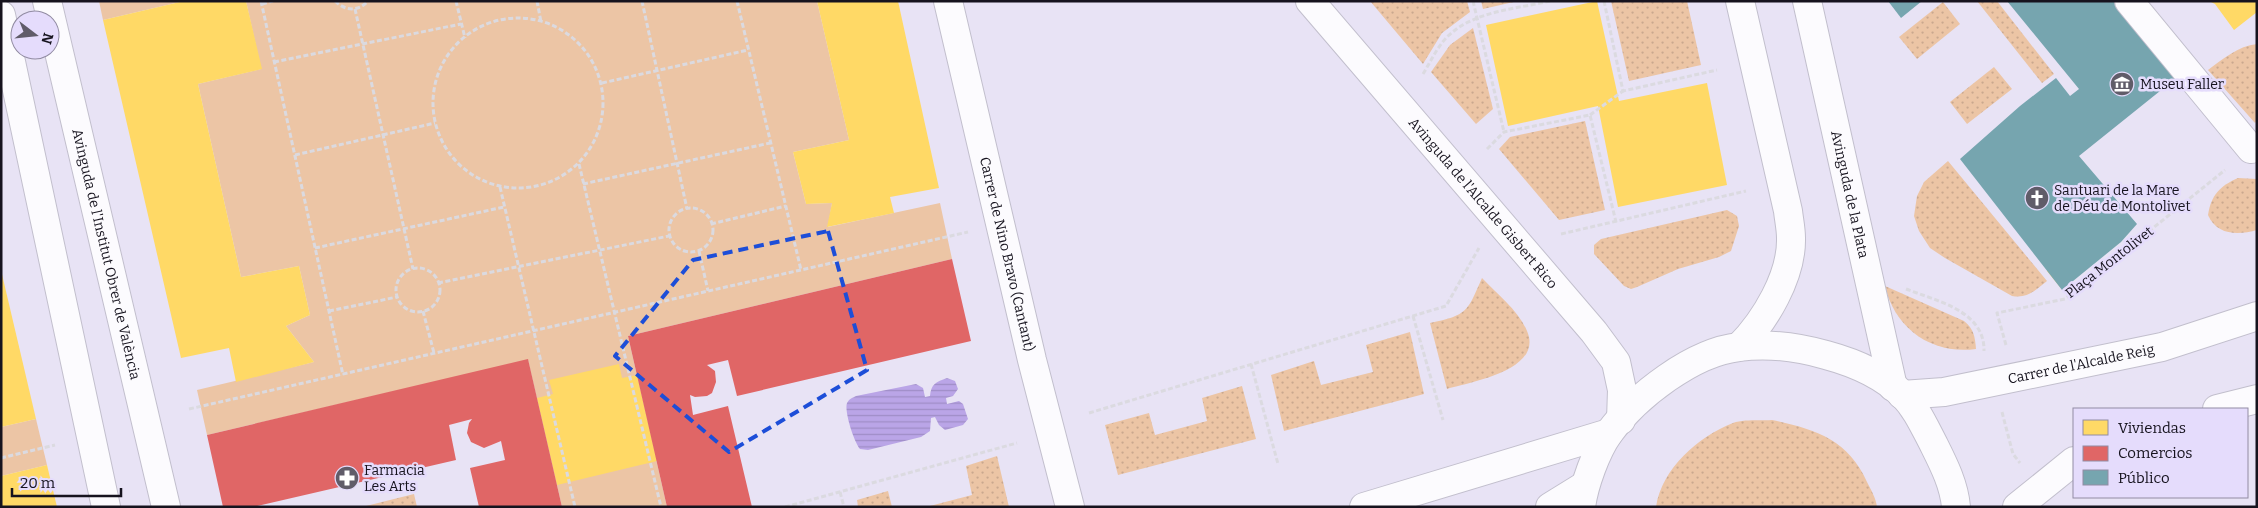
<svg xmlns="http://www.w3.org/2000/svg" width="2258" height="508" viewBox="0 0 2258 508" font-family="Bitter,serif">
<defs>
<pattern id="grass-dots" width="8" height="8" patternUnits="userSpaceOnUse" patternTransform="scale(1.25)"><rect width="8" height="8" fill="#ecc5a5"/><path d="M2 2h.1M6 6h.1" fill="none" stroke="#caa88e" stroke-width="1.8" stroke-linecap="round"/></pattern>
<pattern id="water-rules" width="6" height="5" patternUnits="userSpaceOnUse" patternTransform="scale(1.25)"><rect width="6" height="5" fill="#baa5e7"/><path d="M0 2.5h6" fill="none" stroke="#9f8dc6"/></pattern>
</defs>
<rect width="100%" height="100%" fill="#e8e3f5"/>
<g fill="url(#grass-dots)">
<polygon points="1370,1 1467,1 1470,12 1442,33 1423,64"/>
<polygon points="1481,1 1518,1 1483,9"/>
<polygon points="1611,1 1687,1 1701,65 1629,81"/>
<polygon points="1977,1 1997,1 2054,74 2042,83"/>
<polygon points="1943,2 1960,24 1917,59 1899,37"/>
<polygon points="1473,28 1493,109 1476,124 1431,72 1450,45"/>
<path d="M2257,44V120L2255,123L2208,70C2223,59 2238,46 2257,44Z"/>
<polygon points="1994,67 2012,89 1967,124 1950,102"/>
<polygon points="1585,121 1605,210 1559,220 1499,149 1510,137"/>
<path d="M1948,161L2047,281C2035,290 2028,299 2012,296L1945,258L1930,248L1919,231L1914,216L1917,196L1924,182Z"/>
<path d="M2238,178L2257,179V230C2239,235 2217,236 2208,215C2211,195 2220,186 2238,178Z"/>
<polygon points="1727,210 1737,216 1739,226 1731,251 1719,257 1678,269 1637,287 1631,289 1624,286 1594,254 1594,245 1601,239"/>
<path d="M1482,278C1497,294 1519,311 1527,331C1544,370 1471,382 1447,389L1430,323C1468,315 1467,312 1482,278Z"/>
<path d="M1885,286L1964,321C1974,329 1975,337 1976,349C1932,355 1895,329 1885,286Z"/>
<polygon points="1410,332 1424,394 1284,431 1271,375 1314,361 1321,385 1373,372 1366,345"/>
<polygon points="1242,386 1256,439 1118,475 1105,425 1149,413 1155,435 1207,421 1202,398"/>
<path d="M1772,420C1814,429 1848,439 1867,482C1871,490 1876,498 1877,507H1656C1662,468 1698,437 1733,423C1744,419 1760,421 1772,420Z"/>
<polygon points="997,456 1009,507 926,507 972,495 966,466"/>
<polygon points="888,491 892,507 858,507 857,500"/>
<polygon points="414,494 417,507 362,507"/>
</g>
<g fill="#ecc5a5">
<polygon points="99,1 184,1 103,20"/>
<polygon points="246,1 817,1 849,140 793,152 806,204 832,203 828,227 940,203 952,259 628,336 667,507 562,507 528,360 207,435 197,390 314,362 286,326 310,315 299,266 241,277 198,84 261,69"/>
<polygon points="36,419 47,465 1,476 1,427"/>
</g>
<path fill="url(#water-rules)" d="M947,378L955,381L958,389L953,396L946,398L947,404L959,401L963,404L968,419L963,425L945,430L939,425L935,417L931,418L930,431L921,437L868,450L860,449C854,442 844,411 847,403C849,399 852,398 856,396L916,384L923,388L925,397L930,396C931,384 936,382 947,378Z"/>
<g fill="#ffd966">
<polygon points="184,1 246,1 262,69 198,84 241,277 299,266 310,315 286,326 314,362 236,382 229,348 181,358 103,20"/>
<polygon points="817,1 898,1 939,188 890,197 894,213 827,227 832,203 806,204 793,152 849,140"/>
<polygon points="1597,1 1619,101 1707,83 1727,185 1618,207 1598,106 1508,126 1486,25"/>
<polygon points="2209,1 2257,1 2257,12 2234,30 2215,4"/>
<polygon points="2101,225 2116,242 2102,254 2088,236"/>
<polygon points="2061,260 2074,276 2060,287 2047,271"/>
<polygon points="1,270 36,419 1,427"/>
<polygon points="619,364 622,378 637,375 657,461 557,485 537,398 553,394 549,380"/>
<polygon points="47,465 57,507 1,507 1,476"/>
</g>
<g fill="#e06666">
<polygon points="952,259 971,341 737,396 728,360 707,365 715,371 716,382 712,393 707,396 695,397 690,395 693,415 728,406 752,507 667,507 628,336"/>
<polygon points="528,359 562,507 479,507 470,468 505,460 501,441 484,448 471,442 467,433 469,423 472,419 449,425 456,460 253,507 223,507 207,435"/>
</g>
<g fill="#76a5af">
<polygon points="1888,1 1922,1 1901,18"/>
<polygon points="2007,1 2113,1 2175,79 2079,156 2137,224 2121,242 2062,290 1960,159 2020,106 2056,78 2070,96 2079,89"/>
</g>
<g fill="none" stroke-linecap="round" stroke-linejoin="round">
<g stroke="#c2bfcd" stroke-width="30">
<g id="street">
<path id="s1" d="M948,1L1032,360L1070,507"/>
<path id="s2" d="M1310,1L1594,332L1616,362L1622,390L1621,420"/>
<polyline points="2129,1 2251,149"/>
</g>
</g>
<g stroke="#c2bfcd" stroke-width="30">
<g id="secondary">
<path id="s3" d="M1807,1L1893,387"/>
<path d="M1739,347C1765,321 1792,276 1791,238C1791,229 1789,220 1788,211L1740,1"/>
</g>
</g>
<g stroke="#c2bfcd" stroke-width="30">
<g id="primary">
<path id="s4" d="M47,1L166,507"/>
<polyline points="1,15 106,507"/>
<path id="s5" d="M1902,395L1944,392L2162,347L2257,316"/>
<polyline points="2217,409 2257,399"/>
<polyline points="1364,507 1609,433"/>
<path d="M1581,507C1584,485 1596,451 1609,433C1636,396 1693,352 1739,347C1768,343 1798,347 1826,355C1852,362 1883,375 1903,395C1916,408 1924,426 1933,443C1943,463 1954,484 1956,507"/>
<polyline points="2017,507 2074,461"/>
</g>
</g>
<g stroke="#c2bfcd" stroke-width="30">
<polyline id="highway" points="1550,507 1584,486"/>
</g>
<g stroke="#dbdae0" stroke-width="3" stroke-dasharray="5 2.5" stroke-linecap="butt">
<polyline points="261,1 343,375"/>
<path d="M335,1C345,11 358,12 368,1"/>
<polyline points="456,1 465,38"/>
<polyline points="537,1 541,22"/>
<polyline points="642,1 687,209"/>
<polyline points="737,1 801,270"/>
<polyline points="1473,1 1504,132"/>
<polyline points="1604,1 1623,91 1717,70"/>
<polyline points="262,4 273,1"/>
<polyline points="355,9 413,269"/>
<circle cx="518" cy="103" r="85"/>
<polyline points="274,62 461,24"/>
<path d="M1423,74C1431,61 1437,47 1448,36C1474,11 1516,9 1550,1"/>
<polyline points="602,83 748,50"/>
<polyline points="1590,115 1623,91"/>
<polyline points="1487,149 1504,132 1590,115 1616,222"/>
<polyline points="295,155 435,123"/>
<polyline points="579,164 661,507"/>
<polyline points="583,184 770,143"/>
<polyline points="500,187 575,507"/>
<circle cx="691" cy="230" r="22"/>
<polyline points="711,224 786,206"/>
<polyline points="1561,234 1746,191"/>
<polyline points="315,248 504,207"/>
<polyline points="699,251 708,291"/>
<circle cx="418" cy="290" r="22"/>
<polyline points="438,283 669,236"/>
<path d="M1906,289C1937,301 1985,311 1984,351"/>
<polyline points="329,311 397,297"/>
<polyline points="423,311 434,353"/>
<polyline points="1413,316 1443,420"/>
<polyline points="2006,345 1997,313 2065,299 2225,170"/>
<polyline points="1251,364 1278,464"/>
<polyline points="189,409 968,232"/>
<polyline points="2002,412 2013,454 2020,463"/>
<polyline points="1089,413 1446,306 1479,248"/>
<polyline points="1,458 55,445"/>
<polyline points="840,492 844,507"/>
<polyline points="785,507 1017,443"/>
</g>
<use href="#street" stroke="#fcfbfe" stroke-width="28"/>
<use href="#secondary" stroke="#fcfbfe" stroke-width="28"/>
<use href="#primary" stroke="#fcfbfe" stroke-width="28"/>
<use href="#highway" stroke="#fcfbfe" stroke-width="28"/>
</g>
<path fill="none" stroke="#1d4ed8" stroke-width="4" stroke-dasharray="10 6" stroke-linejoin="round" d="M828,231L867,370L729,452L615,356L693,260Z"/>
<defs>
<g id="museum-disc" transform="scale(1.25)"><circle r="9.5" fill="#605c69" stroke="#e5dcfc"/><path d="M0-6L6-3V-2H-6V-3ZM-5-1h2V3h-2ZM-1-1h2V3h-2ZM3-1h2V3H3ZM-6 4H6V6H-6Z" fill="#fff"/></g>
<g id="church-disc" transform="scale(1.25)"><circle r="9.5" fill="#605c69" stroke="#e5dcfc"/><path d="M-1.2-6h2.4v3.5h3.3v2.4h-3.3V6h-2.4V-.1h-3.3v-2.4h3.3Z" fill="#fff"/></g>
<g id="pharmacy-disc" transform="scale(1.25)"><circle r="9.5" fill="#605c69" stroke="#e5dcfc"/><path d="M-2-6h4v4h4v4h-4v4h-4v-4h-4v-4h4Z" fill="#fff"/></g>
</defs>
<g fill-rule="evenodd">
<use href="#museum-disc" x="2122" y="84"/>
<use href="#church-disc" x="2037" y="198"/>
<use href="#pharmacy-disc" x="347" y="478"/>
</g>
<g text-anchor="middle" stroke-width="5" stroke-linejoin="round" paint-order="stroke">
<g font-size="14" fill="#16131e" stroke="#e5dcfc" text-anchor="start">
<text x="2140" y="89">Museu Faller</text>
<text x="2054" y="195">Santuari de la Mare<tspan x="2054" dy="16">de Déu de Montolivet</tspan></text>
<text x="364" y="475">Farmacia<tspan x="364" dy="16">Les Arts</tspan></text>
</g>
<g font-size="14" fill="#16131e" stroke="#e5dcfc">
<text dy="5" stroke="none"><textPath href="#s3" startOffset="198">Avinguda de la Plata</textPath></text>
<text dy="5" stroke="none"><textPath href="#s2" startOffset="266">Avinguda de l'Alcalde Gisbert Rico</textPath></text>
<text dy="5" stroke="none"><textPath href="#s4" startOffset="260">Avinguda de l'Institut Obrer de València</textPath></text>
<text dy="5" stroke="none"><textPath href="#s1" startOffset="260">Carrer de Nino Bravo (Cantant)</textPath></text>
<text transform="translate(2109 262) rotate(-38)" y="5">Plaça Montolivet</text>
<text dy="5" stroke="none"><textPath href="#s5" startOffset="182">Carrer de l'Alcalde Reig</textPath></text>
</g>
</g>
<rect width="2258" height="508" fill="none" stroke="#16131e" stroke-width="5"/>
<rect x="2073" y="408" width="175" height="90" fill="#e5dcfc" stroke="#928ca3"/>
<rect x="2083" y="420" width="25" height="15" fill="#ffd966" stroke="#928ca3"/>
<text x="2118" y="433" font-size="15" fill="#16131e">Viviendas</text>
<rect x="2083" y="446" width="25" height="15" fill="#e06666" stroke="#928ca3"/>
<text x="2118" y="458" font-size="15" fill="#16131e">Comercios</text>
<rect x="2083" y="470" width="25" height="15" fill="#76a5af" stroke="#928ca3"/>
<text x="2118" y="483" font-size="15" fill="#16131e">Público</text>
<g transform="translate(35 35) rotate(106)"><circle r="24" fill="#e5dcfc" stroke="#928ca3"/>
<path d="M0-4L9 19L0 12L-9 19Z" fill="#605c69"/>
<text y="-8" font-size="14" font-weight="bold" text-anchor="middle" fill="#16131e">N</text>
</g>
<path d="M12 488v8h109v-8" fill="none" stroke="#16131e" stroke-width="2.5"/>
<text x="20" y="488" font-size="15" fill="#16131e" stroke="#e5dcfc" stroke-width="4" paint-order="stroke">20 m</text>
</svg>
